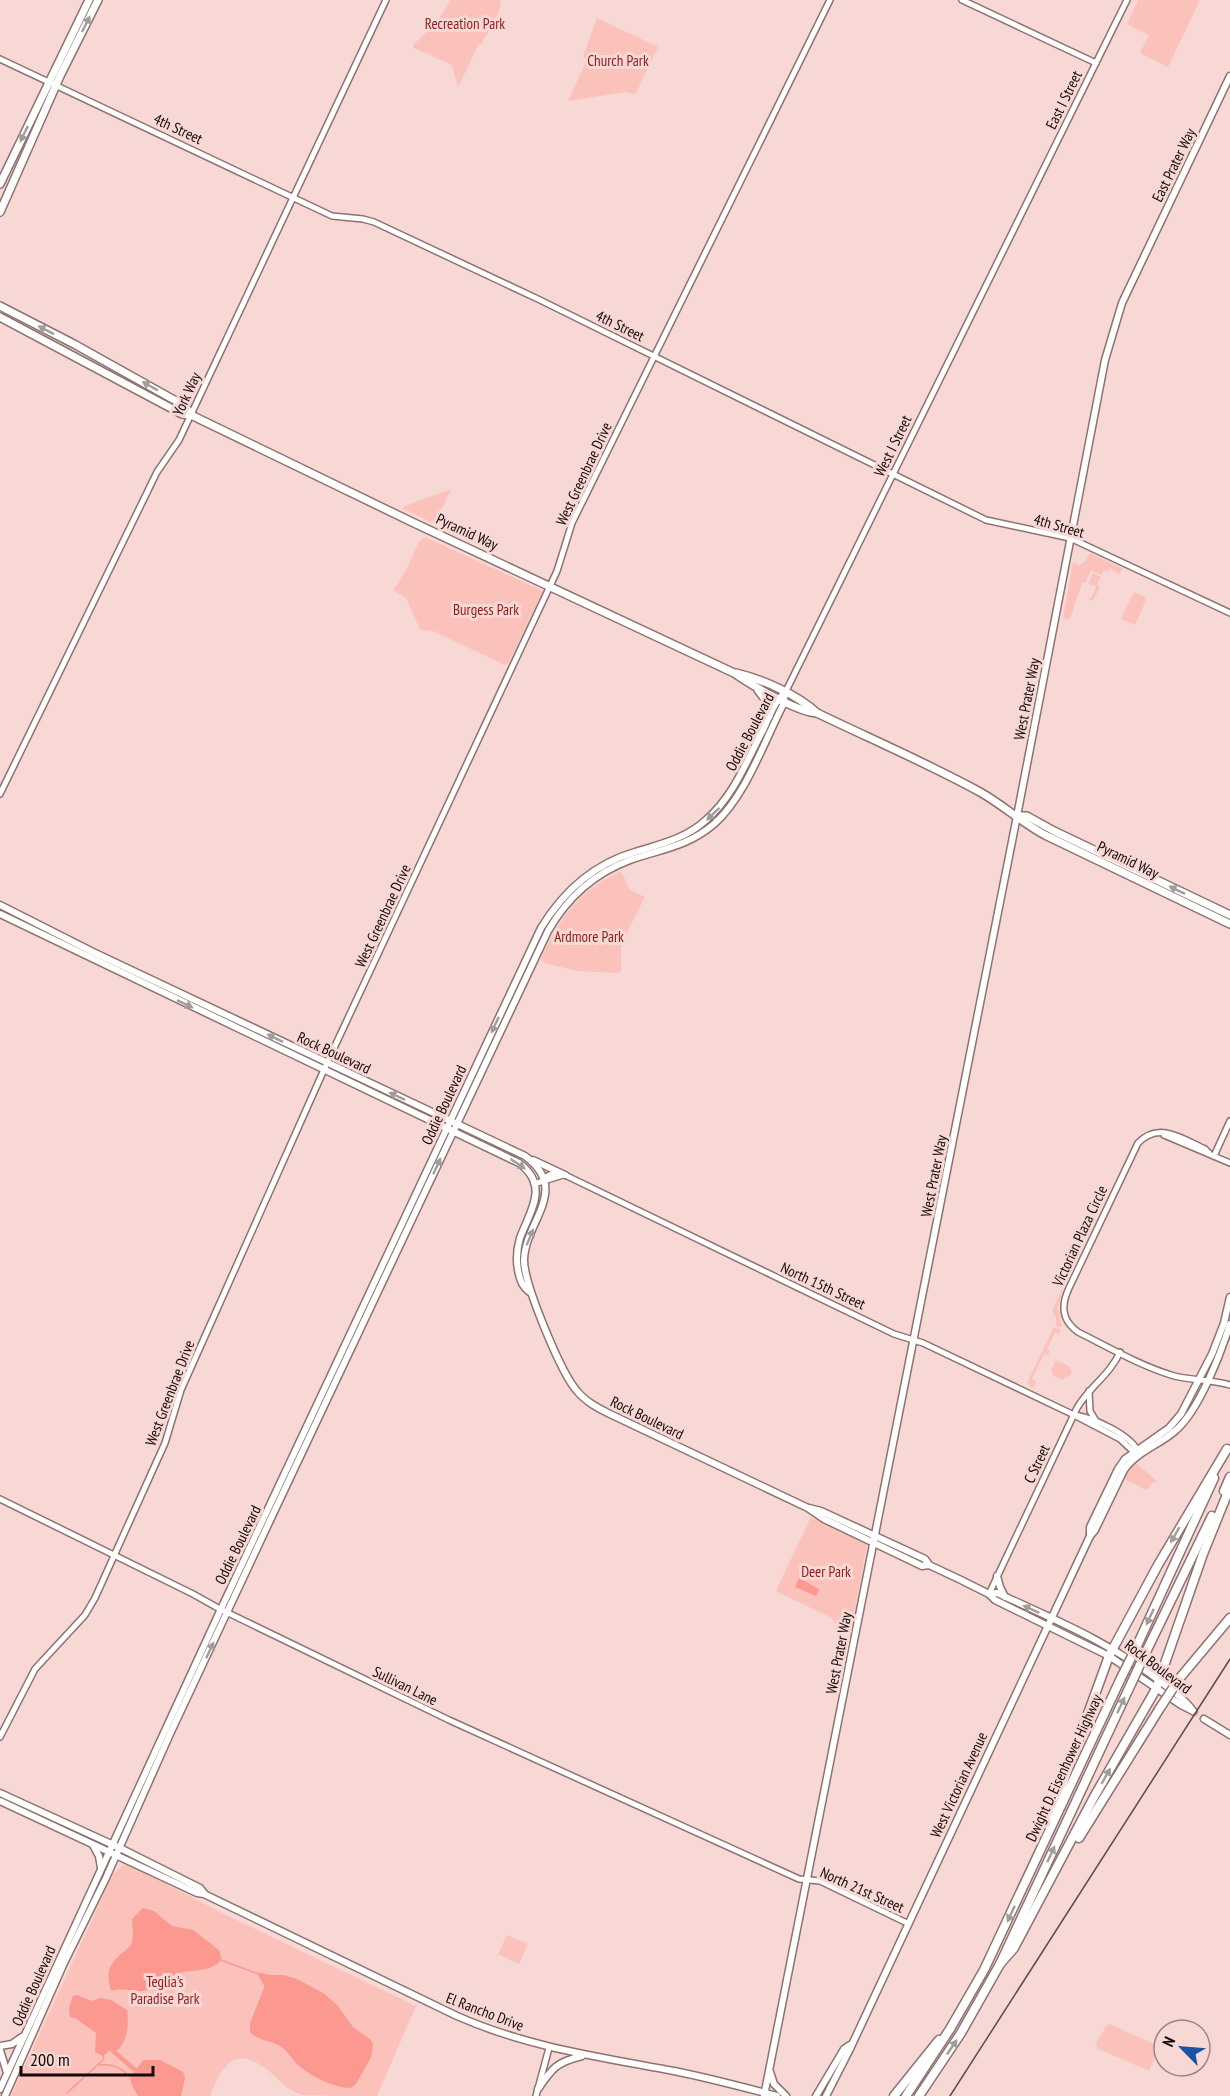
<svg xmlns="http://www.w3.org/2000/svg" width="1230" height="2096" viewBox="0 0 1230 2096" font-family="'PT Sans Narrow',sans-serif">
<rect width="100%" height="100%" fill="#f7d8d4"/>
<g fill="#fbc1bb">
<path d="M451,0H501C501,14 488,31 481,45L479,44L458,87L452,65L414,48L413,45L437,22Z"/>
<polygon points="1137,0 1200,0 1168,67 1140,53 1149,35 1127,24 1138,1"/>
<polygon points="597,18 658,47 635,95 627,92 568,101 587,60 583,57"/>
<polygon points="451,489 435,524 402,508 405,506"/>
<polygon points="425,537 543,591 508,664 505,665 433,631 420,630 406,598 393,590 405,572 420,540"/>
<path d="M1090,553L1123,569L1119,574L1110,569L1108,572L1104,570L1101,575L1091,570L1086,582L1082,583L1070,619L1063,618L1073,562L1079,565C1085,563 1087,559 1090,553Z"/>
<polygon points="1093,573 1101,577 1097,585 1100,587 1093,601 1088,599 1092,597 1096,587 1088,584"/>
<polygon points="1134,592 1147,598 1135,625 1121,619"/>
<path d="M621,871L630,890L645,897L621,944V971L618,973L578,971L544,963L541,958L543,954C564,912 579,892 621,871Z"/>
<polygon points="1063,1287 1058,1308 1062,1327 1059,1327 1056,1326 1056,1318 1052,1311"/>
<polygon points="1054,1327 1061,1330 1059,1334 1055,1332 1047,1350 1050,1351 1048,1355 1044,1354 1032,1379 1036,1382 1033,1388 1029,1386 1028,1381"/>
<polygon points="1056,1360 1069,1366 1072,1374 1062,1380 1054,1376 1051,1370"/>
<polygon points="1136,1463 1157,1481 1152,1483 1147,1490 1124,1479 1129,1470"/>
<polygon points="811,1517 867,1545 852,1624 846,1628 835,1623 832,1618 776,1591"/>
<path d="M123,1865L133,1867L226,1915L416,2006L377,2096C360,2096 316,2096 302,2095C286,2090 278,2078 265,2068C232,2045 222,2067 210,2096H11L113,1874Z"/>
<polygon points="507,1935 528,1944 519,1964 498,1954"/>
<polygon points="1110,2024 1160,2047 1149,2071 1096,2048 1098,2046 1095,2045 1107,2025"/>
</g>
<g fill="#fb988f">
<polygon points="799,1578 819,1589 816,1596 795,1587"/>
<path d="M143,1908L154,1911L172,1926L193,1930L220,1951L221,1960C209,1974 192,1968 177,1974C165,1979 158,1989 143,1991C132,1992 122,1987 111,1991C107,1973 107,1966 122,1953C126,1950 130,1947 132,1943C134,1936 132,1926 132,1919Z"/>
<path d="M256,1972L271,1975H283L297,1979L323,1993L337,2005L353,2027L371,2040L373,2045L371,2057L356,2084L351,2088C335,2088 312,2077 299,2066C293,2061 287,2050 280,2046C270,2040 258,2041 250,2032V2023L264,1988V1985Z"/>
<path d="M77,1995L92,2001L100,1998L111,2000L127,2010C129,2024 128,2039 118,2050L109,2051L103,2056L95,2052L96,2033L75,2018L70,2017L69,2008L73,1996Z"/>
<path d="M143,2060H160L183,2072L185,2078L181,2096H138C126,2075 129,2080 143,2060Z"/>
</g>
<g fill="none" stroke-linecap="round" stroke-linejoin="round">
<g stroke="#fb988f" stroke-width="1.5">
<polyline points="221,1960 256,1973"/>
<path d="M99,2065C113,2064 120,2067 130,2077"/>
<polyline points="67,2093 104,2059 103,2055"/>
</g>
<polyline stroke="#fb988f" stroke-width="4.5" points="113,2051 135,2070"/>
<polyline stroke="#d5b9b5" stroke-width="6" stroke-dasharray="6 3" stroke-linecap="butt" points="1193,1711 1204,1719"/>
<g stroke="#8e726f" stroke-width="8">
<g id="tertiary">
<polyline points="962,0 1096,63"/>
<polyline points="0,59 332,216 363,219 374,222 540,300 986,520 1070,538 1230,613"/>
<polyline points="785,693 1127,0"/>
<polyline points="0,794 157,472 179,440 386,0"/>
<polyline points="1164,1135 1230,1163"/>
<path d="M1209,1153L1205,1149C1183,1139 1159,1121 1138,1143L1069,1288C1061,1305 1061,1320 1078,1332C1108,1347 1139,1365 1171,1375C1190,1381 1210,1379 1230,1385"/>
<polyline points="1214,1156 1230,1121"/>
<path d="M544,1180C548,1172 557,1173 565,1175L894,1334L923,1343L1074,1415L1120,1439L1136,1454"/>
<polyline points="534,1184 563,1175"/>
<polyline points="1089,1391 1090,1411 1096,1421"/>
<path d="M1075,1415C1093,1418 1133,1435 1139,1454"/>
<polyline points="0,1499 193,1594 218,1608 449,1720 799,1879 820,1881 907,1923"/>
<path d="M989,1594L1077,1408C1089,1387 1110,1375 1120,1352"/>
<polyline points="0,1737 35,1669 85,1615 95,1598 165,1443 181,1390 327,1063 557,571 572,523 830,0"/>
<polyline points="536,2096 549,2048"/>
</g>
</g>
<g stroke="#8e726f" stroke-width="9">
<g id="secondary">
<path d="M0,905L93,952L525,1156C571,1190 525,1221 524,1260C524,1284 561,1373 577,1391C586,1402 598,1408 610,1414L808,1508L824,1519L922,1566L929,1565"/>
<path d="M0,914L519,1163C550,1186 530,1211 520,1238C517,1248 516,1259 518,1270C520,1280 522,1287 531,1293"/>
<polyline points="533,1160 565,1175"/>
<path d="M809,1508L821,1511L925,1559L929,1565L959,1579L989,1594L997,1593C1056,1620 1116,1645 1166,1686C1176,1694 1186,1700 1193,1711"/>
<polyline points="1090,1536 1090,1527 1118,1469 1125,1459 1169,1428 1181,1414 1212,1354 1224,1323 1230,1297"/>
<polyline points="997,1576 1000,1587 1005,1597"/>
<polyline points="989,1594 995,1600 1109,1656 1181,1705 1193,1711"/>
<polyline points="1204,1719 1230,1735"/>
<polyline points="0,1793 120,1848 200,1888 204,1893"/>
<path d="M0,1801L197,1893L204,1894L457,2016C527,2047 600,2057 674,2071C709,2078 743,2087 777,2096"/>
<polyline points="93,1845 99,1856 101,1868"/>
<polyline points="0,2046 12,2044 22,2037"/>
<polyline points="0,2050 7,2073"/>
<polyline points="770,2072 774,2084 786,2096"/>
<path d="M0,2089L221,1609L541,928C563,892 594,864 635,852C661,844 685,839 706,820C734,796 747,760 764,728C769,717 775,700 785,693"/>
<path d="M538,2089C552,2068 557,2062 582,2056"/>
<path d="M5,2096L64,1963L106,1878L170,1734L273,1514L548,931C567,898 595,873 630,860C661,849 687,847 714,824C745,797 764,742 783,705L785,693"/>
<polyline points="764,2096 1017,816 1105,360 1122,303 1230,76"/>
<polyline points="816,2096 844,2049 850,2045"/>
<path d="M826,2096L849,2051L1090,1536L1095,1530L1124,1470C1136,1452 1159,1445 1175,1431C1199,1411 1221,1353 1230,1324"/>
</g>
</g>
<g stroke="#8e726f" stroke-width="10">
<g id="primary">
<polyline points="0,184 89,0"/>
<polyline points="0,212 60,76 98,0"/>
<polyline points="0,306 74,344 185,406 191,415"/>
<path d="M0,317L182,414L191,415L412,522L734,673C751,685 797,712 817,713"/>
<path d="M736,673C762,679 798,695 817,713C871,739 927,763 980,792C1003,805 1021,822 1045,835L1230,924"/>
<polyline points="758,690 770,706 769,716"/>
<polyline points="1017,816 1027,816 1054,831 1230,915"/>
</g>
</g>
<g stroke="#8e726f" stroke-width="11">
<g id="motorway">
<polyline points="1224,1491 1230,1477"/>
<polyline points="1135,1650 1214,1478"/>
<polyline points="1144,1656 1212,1516"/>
<polyline points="1179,1679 1230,1618"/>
<polyline points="1050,1818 1109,1656 1158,1565 1227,1449"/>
<polyline points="1079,1838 1160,1708"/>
<polyline points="1000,1964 1014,1948 1094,1797 1156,1689 1203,1554 1230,1487"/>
<polyline points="894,2096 939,2040"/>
<polyline points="906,2096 950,2029 984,1970 1121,1678"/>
<polyline points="919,2096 961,2033 1000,1964 1131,1684"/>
</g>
</g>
<use href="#tertiary" stroke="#fff" stroke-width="5"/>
<use href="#secondary" stroke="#fff" stroke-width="6"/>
<use href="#primary" stroke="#fff" stroke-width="7"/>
<use href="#motorway" stroke="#fff" stroke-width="8"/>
<polyline stroke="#5d4c4a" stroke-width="1.5" points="950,2096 1230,1659"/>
<g stroke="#8e726f" stroke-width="11" stroke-linecap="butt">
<g id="motorway-bridge">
<polyline points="1121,1678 1135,1650"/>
<polyline points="1131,1684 1144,1656"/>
<polyline points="1160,1708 1179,1679"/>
</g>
</g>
<use href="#motorway-bridge" stroke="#fff" stroke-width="8"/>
</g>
<defs><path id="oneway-solid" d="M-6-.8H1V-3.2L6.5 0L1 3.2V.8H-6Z" transform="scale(1.5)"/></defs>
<g fill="#a19d9c">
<use href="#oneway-solid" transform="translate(86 24) rotate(-63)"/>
<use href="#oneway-solid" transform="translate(24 134) rotate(116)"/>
<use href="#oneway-solid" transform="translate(46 330) rotate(-153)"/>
<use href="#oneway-solid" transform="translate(150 386) rotate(-151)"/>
<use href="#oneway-solid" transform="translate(713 814) rotate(136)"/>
<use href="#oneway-solid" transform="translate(1177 890) rotate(-154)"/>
<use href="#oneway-solid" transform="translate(185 1004) rotate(26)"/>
<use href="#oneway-solid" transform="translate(495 1025) rotate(115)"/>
<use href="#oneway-solid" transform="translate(275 1038) rotate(-154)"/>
<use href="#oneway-solid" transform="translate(397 1096) rotate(-155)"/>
<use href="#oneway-solid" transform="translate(518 1164) rotate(34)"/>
<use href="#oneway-solid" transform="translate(437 1166) rotate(-65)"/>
<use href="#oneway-solid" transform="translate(530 1237) rotate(-68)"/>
<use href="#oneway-solid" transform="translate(1175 1535) rotate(120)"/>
<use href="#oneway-solid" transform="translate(1031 1609) rotate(-155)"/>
<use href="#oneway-solid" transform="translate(1150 1617) rotate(115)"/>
<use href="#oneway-solid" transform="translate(210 1650) rotate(-65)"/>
<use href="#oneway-solid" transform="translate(1121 1705) rotate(-65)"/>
<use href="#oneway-solid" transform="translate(1106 1776) rotate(-60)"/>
<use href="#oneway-solid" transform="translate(1051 1854) rotate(-65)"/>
<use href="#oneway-solid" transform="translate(1011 1914) rotate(115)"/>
<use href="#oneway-solid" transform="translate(952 2047) rotate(-56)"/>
</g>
<g text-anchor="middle" stroke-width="6" stroke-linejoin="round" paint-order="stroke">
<g font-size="15" fill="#8e1b1d" stroke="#f7d8d4">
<text x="465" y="29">Recreation Park</text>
<text x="618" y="66">Church Park</text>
<text x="486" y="615">Burgess Park</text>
<text x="589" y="942">Ardmore Park</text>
<text x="826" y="1577">Deer Park</text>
<text x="165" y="1987">Teglia's<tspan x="165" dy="17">Paradise Park</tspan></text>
</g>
<g font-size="15" fill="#130908" stroke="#f7d8d4">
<text transform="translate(1064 100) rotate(-64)" y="5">East I Street</text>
<text transform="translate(178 129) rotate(25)" y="5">4th Street</text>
<text transform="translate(1174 165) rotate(-64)" y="5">East Prater Way</text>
<text transform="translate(620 326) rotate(26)" y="5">4th Street</text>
<text transform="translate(187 394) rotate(-65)" y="5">York Way</text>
<text transform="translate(893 446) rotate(-64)" y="5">West I Street</text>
<text transform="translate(584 474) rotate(-65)" y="5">West Greenbrae Drive</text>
<text transform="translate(1059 526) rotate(16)" y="5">4th Street</text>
<text transform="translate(467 532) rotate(25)" y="5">Pyramid Way</text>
<text transform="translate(1027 699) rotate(-79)" y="5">West Prater Way</text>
<text transform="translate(750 732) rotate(-62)" y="5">Oddie Boulevard</text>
<text transform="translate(1128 860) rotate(26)" y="5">Pyramid Way</text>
<text transform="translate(383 916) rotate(-65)" y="5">West Greenbrae Drive</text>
<text transform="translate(334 1053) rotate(25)" y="5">Rock Boulevard</text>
<text transform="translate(444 1105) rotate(-65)" y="5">Oddie Boulevard</text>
<text transform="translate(934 1176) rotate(-79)" y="5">West Prater Way</text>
<text transform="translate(1080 1236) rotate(-65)" y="5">Victorian Plaza Circle</text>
<text transform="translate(823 1286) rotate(25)" y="5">North 15th Street</text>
<text transform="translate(170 1393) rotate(-69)" y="5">West Greenbrae Drive</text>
<text transform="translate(647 1418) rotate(26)" y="5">Rock Boulevard</text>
<text transform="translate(1037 1464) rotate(-65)" y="5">C Street</text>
<text transform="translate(238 1545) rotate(-64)" y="5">Oddie Boulevard</text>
<text transform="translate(839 1653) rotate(-79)" y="5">West Prater Way</text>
<text transform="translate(1158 1667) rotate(37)" y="5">Rock Boulevard</text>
<text transform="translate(405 1686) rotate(26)" y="5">Sullivan Lane</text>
<text transform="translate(1064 1768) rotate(-65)" y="5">Dwight D. Eisenhower Highway</text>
<text transform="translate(959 1785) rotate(-65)" y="5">West Victorian Avenue</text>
<text transform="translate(862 1890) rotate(24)" y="5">North 21st Street</text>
<text transform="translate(34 1986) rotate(-66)" y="5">Oddie Boulevard</text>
<text transform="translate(485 2012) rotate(21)" y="5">El Rancho Drive</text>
</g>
</g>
<g transform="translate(1182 2048) rotate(295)"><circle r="28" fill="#f7d8d4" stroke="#9c8582" stroke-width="1.5"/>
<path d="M0-4.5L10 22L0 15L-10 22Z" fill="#1853a4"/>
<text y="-9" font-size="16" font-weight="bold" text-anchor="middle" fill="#130908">N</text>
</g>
<path d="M21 2066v9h132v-9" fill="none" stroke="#130908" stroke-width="3"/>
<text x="30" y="2066" font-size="18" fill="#130908" stroke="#f7d8d4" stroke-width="4.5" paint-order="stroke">200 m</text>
</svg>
